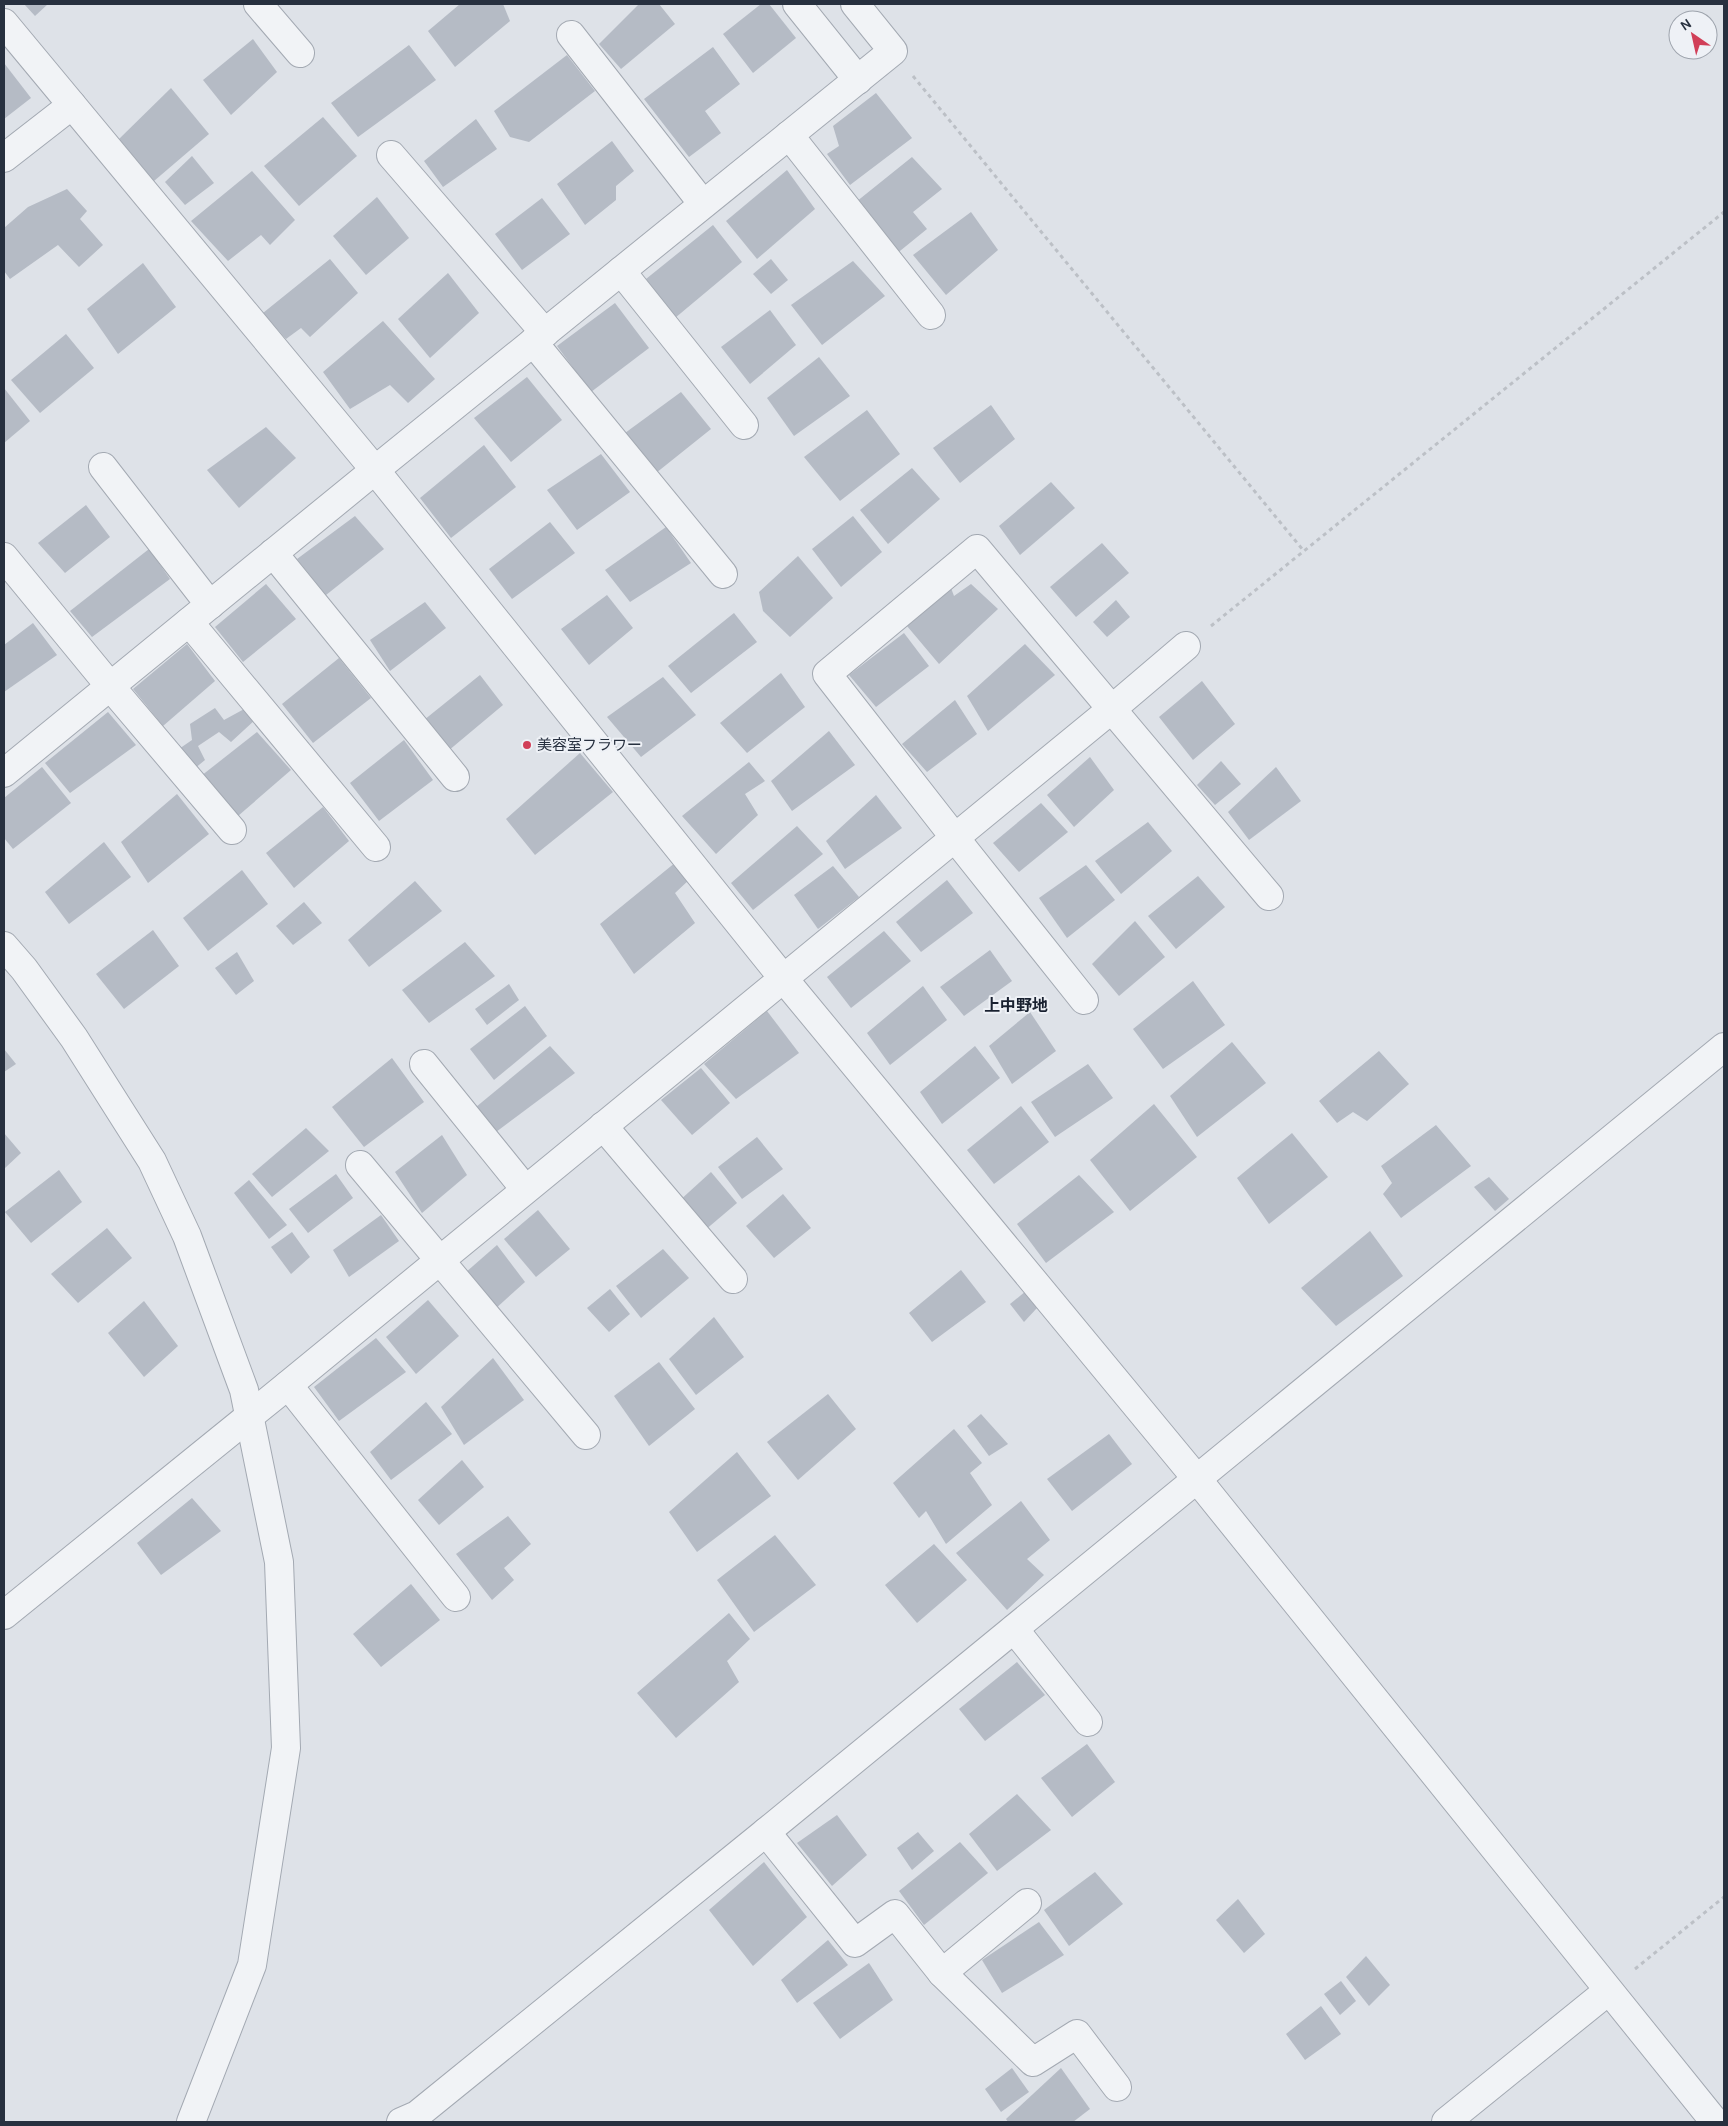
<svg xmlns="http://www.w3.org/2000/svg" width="1728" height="2126" viewBox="0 0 1728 2126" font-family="Karla,'Noto Sans JP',sans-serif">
<rect width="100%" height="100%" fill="#dee2e8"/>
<g fill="#b5bbc5">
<polygon points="24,4 48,4 35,16"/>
<polygon points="460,4 503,4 510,21 455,67 428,31"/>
<polygon points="639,4 659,4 675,24 621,69 599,44"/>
<polygon points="761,4 769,4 796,38 753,73 723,34"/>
<polygon points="253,39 277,72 231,115 203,80"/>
<polygon points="409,45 436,80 358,137 331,103"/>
<polygon points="713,47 740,84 705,111 721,133 689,157 644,99"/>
<polygon points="567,55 595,91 529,142 510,137 494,111"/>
<polygon points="4,63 31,98 4,119"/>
<polygon points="171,88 209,134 154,181 118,140"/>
<polygon points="876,93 912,138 850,185 827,154 839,146 833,126"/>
<polygon points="323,117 357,156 299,206 264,166"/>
<polygon points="476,119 497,149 443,187 424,161"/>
<polygon points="612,141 634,171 616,186 616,200 585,225 557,184"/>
<polygon points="192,156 214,183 185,205 165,182"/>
<polygon points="912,157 942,189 913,212 927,229 895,255 856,202"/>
<polygon points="787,170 815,209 757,259 726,221"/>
<polygon points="252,171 295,220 270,245 261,235 228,261 191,221"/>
<polygon points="67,189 87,211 80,219 103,245 79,267 58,245 10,279 4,271 4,228 28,207"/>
<polygon points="377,197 409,238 366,275 333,236"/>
<polygon points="542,198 570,234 522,270 495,234"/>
<polygon points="971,212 998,250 946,295 913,255"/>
<polygon points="713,225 742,262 675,318 646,279"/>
<polygon points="330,259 358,293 310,337 301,328 286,339 263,313"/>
<polygon points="771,259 788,280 771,294 753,274"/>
<polygon points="853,261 885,296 822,345 791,305"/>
<polygon points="143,263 176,307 118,354 87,309"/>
<polygon points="448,273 479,313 430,358 398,319"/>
<polygon points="615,303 649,348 591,392 557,346"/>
<polygon points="770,310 796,345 750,384 721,347"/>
<polygon points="383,321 435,379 408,403 390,385 350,409 323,372"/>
<polygon points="66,334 94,368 40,413 11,380"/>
<polygon points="819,357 850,396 794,436 767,398"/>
<polygon points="527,377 562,420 511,462 474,418"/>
<polygon points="4,388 30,421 4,443"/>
<polygon points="681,392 711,429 656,473 625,433"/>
<polygon points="991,405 1015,439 960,483 933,448"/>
<polygon points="867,410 900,454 840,501 804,457"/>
<polygon points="266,427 296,458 239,508 207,470"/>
<polygon points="484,445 516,487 451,538 420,498"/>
<polygon points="601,454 630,492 577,530 547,490"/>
<polygon points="912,468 940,499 888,544 860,510"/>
<polygon points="1051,482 1075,508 1020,555 999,526"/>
<polygon points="86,505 110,537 65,573 38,543"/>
<polygon points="355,516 384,549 326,595 297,559"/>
<polygon points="853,516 882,552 841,587 812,549"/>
<polygon points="550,522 575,553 512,599 489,569"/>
<polygon points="666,527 691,563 630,602 605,570"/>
<polygon points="1102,543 1129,573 1076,617 1050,587"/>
<polygon points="149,549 170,579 92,637 70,611"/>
<polygon points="798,556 833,598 790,637 763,611 759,592"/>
<polygon points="266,584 296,619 243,662 215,627"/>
<polygon points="971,584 998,609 939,664 907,626 951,588 954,596"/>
<polygon points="607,595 633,628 589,665 561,629"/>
<polygon points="1116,600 1130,617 1107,637 1093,622"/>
<polygon points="425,602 446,628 390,671 370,640"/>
<polygon points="734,613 757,642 691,693 668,666"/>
<polygon points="33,623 57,655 4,692 4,645"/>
<polygon points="904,633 929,666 876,707 849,675"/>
<polygon points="187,644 215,681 163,726 133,689"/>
<polygon points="1025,644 1055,675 988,731 967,696"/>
<polygon points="339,658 371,698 313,743 282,704"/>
<polygon points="781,673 805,707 747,753 720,723"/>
<polygon points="480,675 503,705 448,751 424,720"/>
<polygon points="663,677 696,715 641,757 607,717"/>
<polygon points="1202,681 1235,724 1193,760 1159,717"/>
<polygon points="955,700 977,734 927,772 902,744"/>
<polygon points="215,708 224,720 246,708 256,719 231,742 219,732 198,746 205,760 194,769 176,751 192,740 190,724"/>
<polygon points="108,712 136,745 70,793 45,763"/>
<polygon points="829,731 855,765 792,811 771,781"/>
<polygon points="257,732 291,770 238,816 201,776"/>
<polygon points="404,740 433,780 379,821 350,783"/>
<polygon points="580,753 613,792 535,855 506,819"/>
<polygon points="1090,757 1114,790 1074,827 1047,795"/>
<polygon points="1221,761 1241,784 1215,805 1197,785"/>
<polygon points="749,762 765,781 745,794 758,815 716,854 682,816"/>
<polygon points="42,767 71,803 13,849 4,838 4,798"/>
<polygon points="1276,767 1301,801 1249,840 1228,812"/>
<polygon points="177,794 209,834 148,883 121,842"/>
<polygon points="876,795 902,828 845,869 826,841"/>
<polygon points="1041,803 1068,832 1019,872 993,843"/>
<polygon points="323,807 349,841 294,888 266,853"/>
<polygon points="1148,822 1172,851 1121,894 1095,861"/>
<polygon points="797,826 823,854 753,910 731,883"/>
<polygon points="104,842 131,877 69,924 45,892"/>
<polygon points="676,862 690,879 675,893 695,923 634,974 600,924"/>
<polygon points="1086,865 1115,900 1067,938 1039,898"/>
<polygon points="833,866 859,897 818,929 794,895"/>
<polygon points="242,870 268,904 208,951 183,918"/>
<polygon points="1198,876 1225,907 1176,949 1148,916"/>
<polygon points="947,880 973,913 921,952 896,922"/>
<polygon points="415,881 442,911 369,967 348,940"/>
<polygon points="304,902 322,923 293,945 276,926"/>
<polygon points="1135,921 1165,957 1119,996 1092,964"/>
<polygon points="153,930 179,966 124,1009 96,974"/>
<polygon points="884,931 911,961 851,1008 827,977"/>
<polygon points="465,942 495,976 429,1023 402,990"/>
<polygon points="990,950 1012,981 964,1016 940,987"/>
<polygon points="237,952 254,981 236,995 215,968"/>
<polygon points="1193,981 1225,1025 1163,1069 1133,1029"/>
<polygon points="509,984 519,1000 487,1025 475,1009"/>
<polygon points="923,986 947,1020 890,1065 867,1033"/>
<polygon points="525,1006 547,1036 494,1080 470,1049"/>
<polygon points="767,1011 799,1053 736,1099 704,1064"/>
<polygon points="1030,1012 1056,1051 1012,1084 989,1046"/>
<polygon points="1232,1042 1266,1083 1197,1137 1170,1096"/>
<polygon points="550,1046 575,1073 496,1132 476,1107"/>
<polygon points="975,1046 1000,1078 942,1124 920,1092"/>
<polygon points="4,1049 16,1064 4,1072"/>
<polygon points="1379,1051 1409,1084 1367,1121 1353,1112 1337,1123 1319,1101"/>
<polygon points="392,1058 424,1102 364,1147 332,1107"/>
<polygon points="1088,1064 1113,1098 1055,1137 1031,1102"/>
<polygon points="701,1068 730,1103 692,1135 661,1100"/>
<polygon points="1154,1104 1197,1157 1130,1211 1090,1160"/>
<polygon points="1021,1106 1049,1142 994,1184 967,1150"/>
<polygon points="1436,1125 1471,1166 1401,1218 1383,1194 1392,1183 1381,1166"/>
<polygon points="306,1128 329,1151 272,1197 252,1174"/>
<polygon points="4,1133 21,1153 4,1169"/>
<polygon points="1292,1133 1328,1177 1269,1224 1237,1178"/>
<polygon points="442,1135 467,1175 422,1213 395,1172"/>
<polygon points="757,1137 783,1169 742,1199 718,1167"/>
<polygon points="59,1170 82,1202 31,1243 5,1212"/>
<polygon points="711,1172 737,1203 704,1231 678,1202"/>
<polygon points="336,1174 353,1198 308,1233 289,1209"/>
<polygon points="1079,1175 1114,1212 1046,1263 1017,1224"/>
<polygon points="1489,1177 1509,1199 1495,1211 1474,1187"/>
<polygon points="249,1180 287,1225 269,1239 234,1193"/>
<polygon points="783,1194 811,1228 774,1258 746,1226"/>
<polygon points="538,1210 570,1249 536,1277 504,1239"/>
<polygon points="381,1215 399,1241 349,1277 333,1250"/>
<polygon points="107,1228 132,1258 78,1303 51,1274"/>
<polygon points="1370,1231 1403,1276 1336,1326 1301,1288"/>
<polygon points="292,1232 310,1257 291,1274 271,1247"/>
<polygon points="497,1245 525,1282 494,1310 465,1273"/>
<polygon points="663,1249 689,1278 641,1318 616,1286"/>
<polygon points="961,1270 986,1302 932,1342 909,1313"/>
<polygon points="610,1289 630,1314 609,1332 587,1308"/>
<polygon points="1026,1291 1037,1308 1024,1322 1010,1304"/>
<polygon points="428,1300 459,1336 416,1374 386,1337"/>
<polygon points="144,1301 178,1346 144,1377 108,1333"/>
<polygon points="714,1317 744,1357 696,1395 669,1359"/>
<polygon points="376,1338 406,1372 339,1421 314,1387"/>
<polygon points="493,1358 524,1400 464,1445 441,1407"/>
<polygon points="659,1362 695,1409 649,1446 614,1396"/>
<polygon points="828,1394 856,1429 798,1480 767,1442"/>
<polygon points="426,1402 452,1434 391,1480 370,1452"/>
<polygon points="981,1414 1008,1444 989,1456 967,1426"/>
<polygon points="954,1429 982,1463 970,1473 992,1505 946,1544 926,1511 919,1518 893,1483"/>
<polygon points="1109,1434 1132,1464 1072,1511 1047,1479"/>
<polygon points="737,1452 771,1496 697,1552 669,1512"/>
<polygon points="462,1460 484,1487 439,1525 418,1500"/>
<polygon points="192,1498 221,1531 161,1575 137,1543"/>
<polygon points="1021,1501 1050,1540 1027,1559 1044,1575 1007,1610 956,1553"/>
<polygon points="508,1516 531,1544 504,1568 514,1580 492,1600 456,1554"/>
<polygon points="775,1535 816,1585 754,1632 717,1580"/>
<polygon points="934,1544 967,1580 917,1623 885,1585"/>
<polygon points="411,1584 440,1620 381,1667 353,1634"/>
<polygon points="729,1613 750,1639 727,1661 739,1682 676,1738 637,1693"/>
<polygon points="1017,1662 1045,1695 985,1741 959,1709"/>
<polygon points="1087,1744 1115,1782 1072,1817 1041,1778"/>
<polygon points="1017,1794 1051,1830 997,1871 969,1834"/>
<polygon points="837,1815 867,1855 832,1886 797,1843"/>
<polygon points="918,1832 934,1851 912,1870 897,1848"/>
<polygon points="960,1842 988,1873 924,1925 899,1891"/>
<polygon points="764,1862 807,1917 753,1966 709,1910"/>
<polygon points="1095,1872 1123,1904 1069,1946 1044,1910"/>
<polygon points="1238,1899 1265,1934 1244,1953 1216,1920"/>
<polygon points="1039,1922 1064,1955 1002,1993 982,1960"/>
<polygon points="828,1940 848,1965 797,2003 781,1980"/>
<polygon points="1366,1956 1390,1985 1369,2006 1346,1977"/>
<polygon points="869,1963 893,2000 840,2039 813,2003"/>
<polygon points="1341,1981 1356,2001 1340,2015 1324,1994"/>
<polygon points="1321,2006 1341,2034 1305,2060 1286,2034"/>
<polygon points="1012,2068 1029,2092 1001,2112 985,2089"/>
<polygon points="1061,2068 1090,2109 1073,2122 1008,2122 1006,2119"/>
</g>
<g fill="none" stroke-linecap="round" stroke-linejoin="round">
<g stroke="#a3a9b2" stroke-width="30">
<g id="minor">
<polyline points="258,4 300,53"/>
<polyline points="797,4 858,80"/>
<polyline points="4,23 375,470 783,978 1197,1479 1715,2122"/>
<polyline points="571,35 703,204"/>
<polyline points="789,135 931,315"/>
<polyline points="391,155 545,333"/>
<polyline points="4,158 72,105"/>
<polyline points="621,271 744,425"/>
<polyline points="533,342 723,574"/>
<polyline points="103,467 210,605"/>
<polyline points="273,553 455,777"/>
<polyline points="4,557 110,686 232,830"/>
<polyline points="189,622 376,847"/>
<polyline points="4,773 375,470 893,51 855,4"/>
<polyline points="4,946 24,969 74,1038 119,1109 152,1161 187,1236 244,1390 279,1562 286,1748 252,1965 191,2122"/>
<polyline points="1084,1000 955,838 827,674 977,549 1269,896"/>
<polyline points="424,1064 525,1189"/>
<polyline points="603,1126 733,1279"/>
<polyline points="360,1165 586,1435"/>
<polyline points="288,1385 456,1597"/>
<polyline points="4,1615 288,1385 1113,708 1186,646"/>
<polyline points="1014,1629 1088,1722"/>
<polyline points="766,1832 855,1943 895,1914 942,1973 1033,2062 1077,2034 1117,2087"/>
<polyline points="942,1973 1027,1903"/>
<polyline points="401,2122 417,2115 766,1832 1724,1047"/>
<polyline points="1446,2122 1608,1991"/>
</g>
</g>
<g stroke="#bcc0c6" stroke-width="3" stroke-dasharray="4 4" stroke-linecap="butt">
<polyline points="913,76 1303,550"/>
<polyline points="1211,626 1724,212"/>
<polyline points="1635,1969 1724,1897"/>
</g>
<use href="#minor" stroke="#f1f3f6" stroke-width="28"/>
</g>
<circle fill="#d13f58" stroke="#eef1f6" stroke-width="2" cx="527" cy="745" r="5"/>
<g text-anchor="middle" stroke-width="4" stroke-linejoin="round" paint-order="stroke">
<g font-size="15" fill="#27303f" stroke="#eef1f6" text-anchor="start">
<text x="537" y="750">美容室フラワー</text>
</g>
<g font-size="16" font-weight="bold" fill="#192130" stroke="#eef1f6">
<text x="1016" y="1011">上中野地</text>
</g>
</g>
<rect width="1728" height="2126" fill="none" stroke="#27303f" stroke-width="10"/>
<g transform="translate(1693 35) rotate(326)"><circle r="24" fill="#eef1f6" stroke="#9ea4ad"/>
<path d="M0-4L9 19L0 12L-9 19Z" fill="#d13f58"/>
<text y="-8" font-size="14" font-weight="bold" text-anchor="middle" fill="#27303f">N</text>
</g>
</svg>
